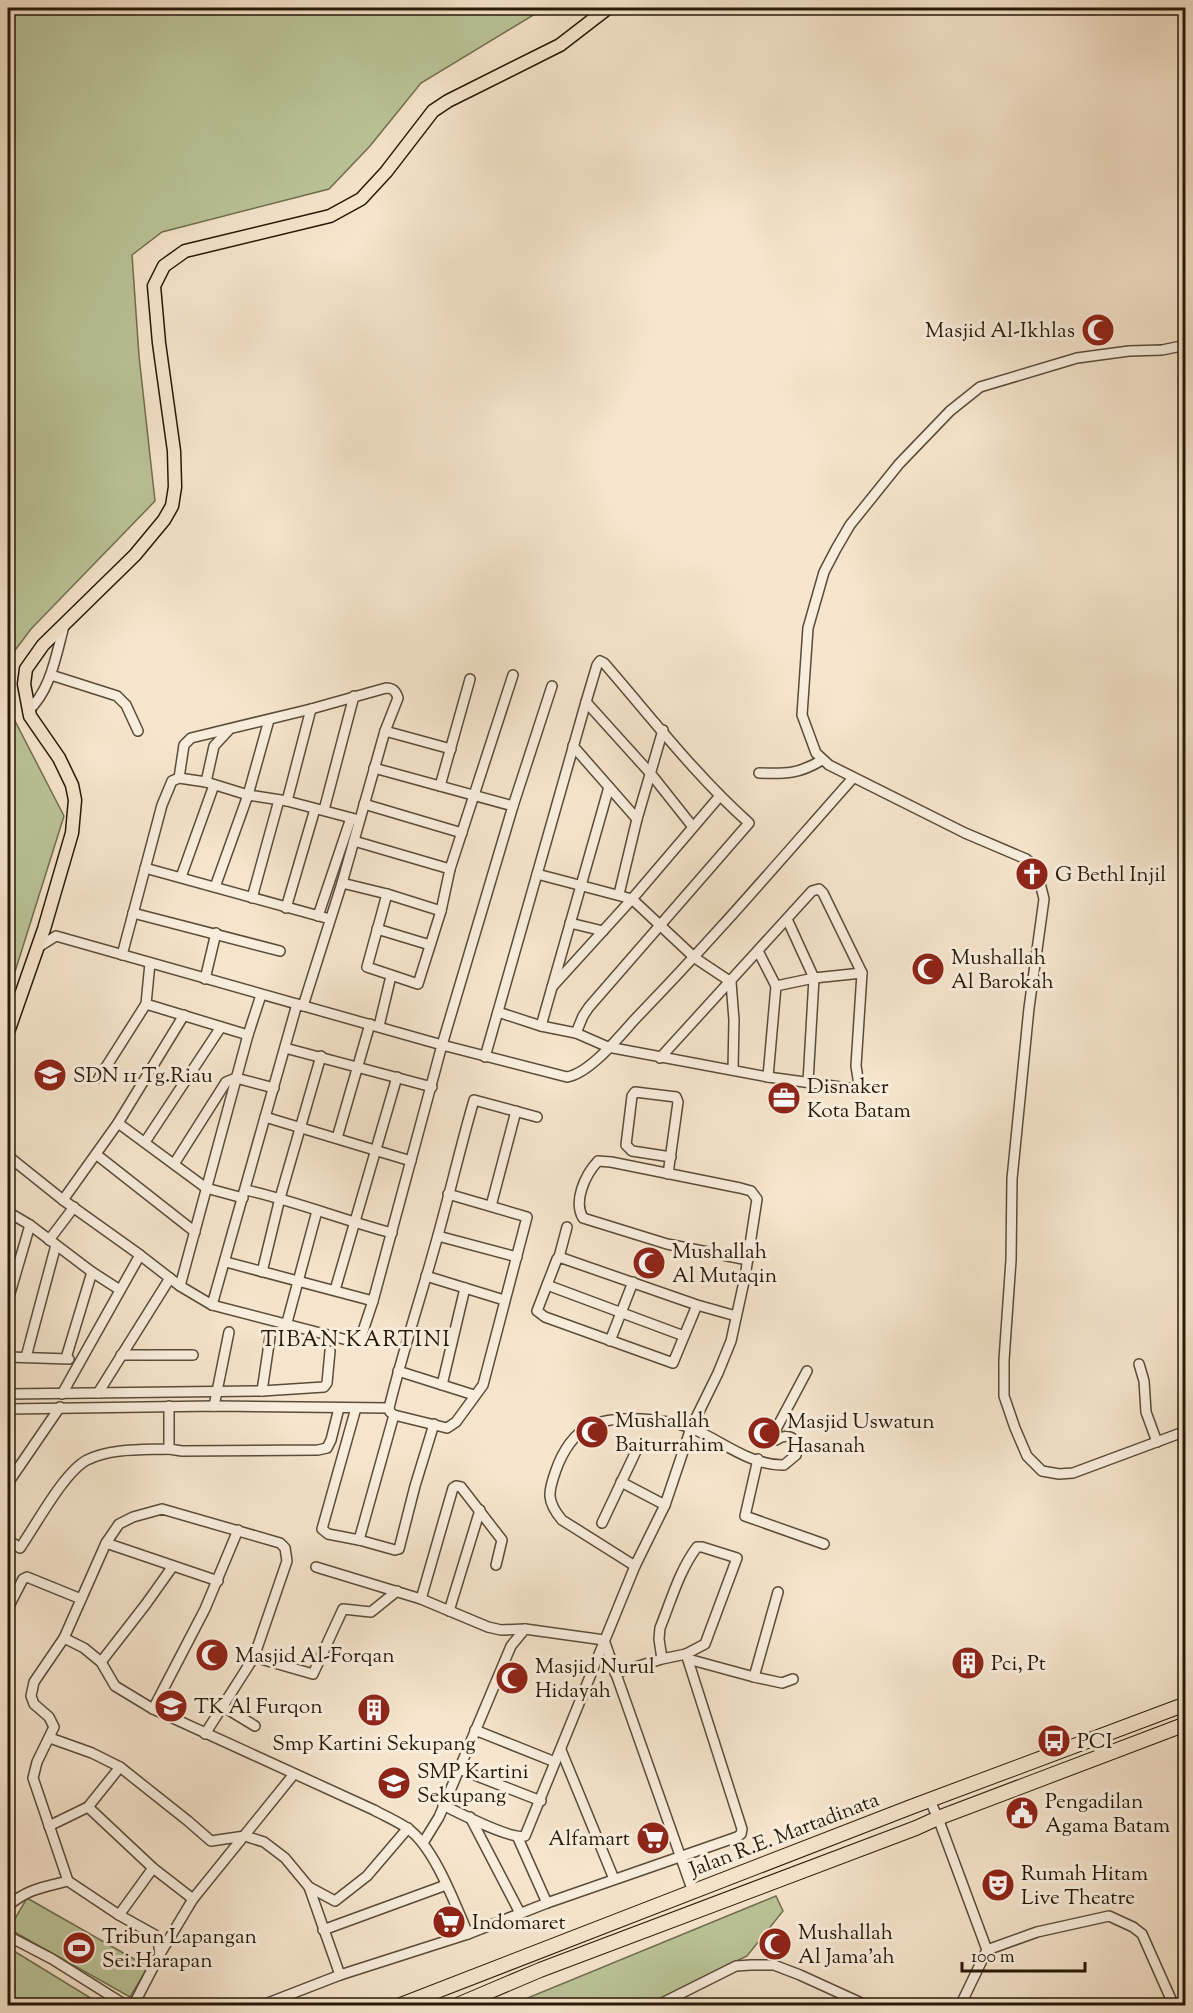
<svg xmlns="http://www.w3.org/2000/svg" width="1193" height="2013" viewBox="0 0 1193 2013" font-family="'Sorts Mill Goudy',serif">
<rect width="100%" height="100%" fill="#f6e5cc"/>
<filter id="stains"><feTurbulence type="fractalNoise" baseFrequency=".00333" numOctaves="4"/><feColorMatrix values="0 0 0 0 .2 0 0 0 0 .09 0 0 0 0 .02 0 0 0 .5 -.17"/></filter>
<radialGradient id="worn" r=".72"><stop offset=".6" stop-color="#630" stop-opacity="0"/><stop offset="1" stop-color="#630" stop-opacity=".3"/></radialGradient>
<g fill="#bbc599" stroke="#706f50" stroke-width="1.5">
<polygon points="8,8 545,8 421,83 370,146 329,189 162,232 132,255 139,356 155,501 31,629 13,653 14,719 64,816 8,994"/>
<polygon points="776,1896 783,1911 747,1956 648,2005 508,2006"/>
<polygon points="27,1898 148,1967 130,1997 9,1929"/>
<polygon points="9,1948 102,2005 8,2005 8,1951"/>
</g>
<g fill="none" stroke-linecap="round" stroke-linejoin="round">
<g stroke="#5a4c38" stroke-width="12">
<g id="minor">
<polyline points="1186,345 1162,350 1129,351 1077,358 980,387 950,411 899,464 850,525 836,549 824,572 808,628 802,715 816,753 829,765 965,833 1026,859 1036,867 1044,899 1029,1008 1012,1179 1011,1260 1004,1360 1004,1396 1015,1428 1027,1456 1042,1471 1059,1474 1073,1473 1186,1431"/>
<polyline points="51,675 117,696 126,705 138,731"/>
<polyline points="586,702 651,774 693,827"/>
<path d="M28,711C51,690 56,655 64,626"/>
<polyline points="385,731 451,749"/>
<polyline points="573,746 637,819"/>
<path d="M759,773C786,774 799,774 822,760"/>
<path d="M179,778L184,745L191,738L311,709L386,688C393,688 396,691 398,698L385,731L342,883L303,1006"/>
<polyline points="206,782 214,746 228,731"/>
<polyline points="440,786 470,679"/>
<polyline points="287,801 311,709"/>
<polyline points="364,804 462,833"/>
<polyline points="513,806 552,686"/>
<polyline points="324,810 354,696"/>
<polyline points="354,841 450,869"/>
<polyline points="145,868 330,919"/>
<polyline points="537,874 632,899 695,958 731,982 734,1020 733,1070"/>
<polyline points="181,877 214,785"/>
<polyline points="342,883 387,894 441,911"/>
<polyline points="215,887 248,795 269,720"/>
<polyline points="387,894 367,967 418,984 441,911 450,869 513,675"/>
<polyline points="619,894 637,819 663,730"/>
<polyline points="252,898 279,800"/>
<polyline points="286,908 315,809"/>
<polyline points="133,913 280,951"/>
<polyline points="318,916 351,818"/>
<polyline points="787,919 814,978 808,1082"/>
<polyline points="570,923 603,931"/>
<polyline points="377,929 430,945"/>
<path d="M37,948L56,936L442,1045L567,1077C591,1073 621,1034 638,1016C713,939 782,858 853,778"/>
<polyline points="758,951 776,986"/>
<polyline points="122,955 162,805 172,781 179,778 206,782 248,795 287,801 359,820"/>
<polyline points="205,979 216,933"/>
<polyline points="552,987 632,899 719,797"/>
<polyline points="146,1004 248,1035"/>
<polyline points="498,1012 541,1026 576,1033 608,1047 768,1077 855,1089 859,1085 856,1066 862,973 823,893 819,889 812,891 660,1058"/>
<polyline points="379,1026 391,976"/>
<polyline points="541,1026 609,787"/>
<polyline points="285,1048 432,1087"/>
<path d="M485,1057L586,702L597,665L600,661L604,663C651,717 696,776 749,823L589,1007L583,1016L576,1033"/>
<polyline points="768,1077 776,986 814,978 862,973"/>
<polyline points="99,1078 146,1004 150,963"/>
<polyline points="265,1117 411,1161"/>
<polyline points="118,1123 206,1188 243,1198"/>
<polyline points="337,1138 370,1024"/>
<polyline points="145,1142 221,1027"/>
<polyline points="97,1155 195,1232"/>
<polyline points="8,1156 63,1200 140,1255 180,1286 212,1305 359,1343 373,1301 442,1045 513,806 374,768"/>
<polyline points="174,1164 226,1082 236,1078 274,1088"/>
<polyline points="668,1174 678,1102 676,1097 635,1092 632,1096 626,1145 632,1151 671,1157"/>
<path d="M246,1190C295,1201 343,1220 392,1233"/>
<path d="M448,1194L527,1217L483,1385L456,1422L447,1428L394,1415L390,1412L389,1408C402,1354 420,1300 435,1246C449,1197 460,1148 474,1100L537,1117"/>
<polyline points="63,1200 118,1123 184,1015"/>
<polyline points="491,1206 516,1111"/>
<polyline points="8,1212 30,1225"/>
<polyline points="438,1236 517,1257"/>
<polyline points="49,1240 74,1207"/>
<polyline points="559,1257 567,1227"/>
<polyline points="226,1262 373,1301"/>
<polyline points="262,1272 280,1198 321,1056"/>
<polyline points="426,1276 504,1300"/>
<polyline points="547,1285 684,1336"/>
<polyline points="180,1286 248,1035 261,995"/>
<polyline points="335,1290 397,1077"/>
<polyline points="8,1300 30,1225 92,1272 120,1290"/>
<polyline points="212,1305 297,1004"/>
<polyline points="697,1305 673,1363 545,1317 537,1311 557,1259 559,1257 697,1305 736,1316"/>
<polyline points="286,1326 317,1211"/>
<polyline points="610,1341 633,1282"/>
<polyline points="121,1355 193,1355"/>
<polyline points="8,1357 69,1359"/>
<polyline points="26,1357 56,1245"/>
<polyline points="66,1358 92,1272"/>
<polyline points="1139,1364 1144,1381 1146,1412 1157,1442"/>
<polyline points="398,1371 474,1395"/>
<polyline points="442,1385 465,1288"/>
<polyline points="262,1391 270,1337"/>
<polyline points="98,1393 170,1278"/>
<polyline points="8,1394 262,1391 324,1387 327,1383 330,1351"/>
<polyline points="62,1394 140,1255"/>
<polyline points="169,1406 169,1449 182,1451 318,1450 327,1448 331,1440 339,1408"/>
<polyline points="214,1406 229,1332"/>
<polyline points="356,1408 322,1529 328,1534 359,1540 395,1550 399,1549 400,1545 415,1486 434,1424"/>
<polyline points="8,1409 214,1406 389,1408"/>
<polyline points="758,1459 745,1516 824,1544"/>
<polyline points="621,1482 665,1505"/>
<polyline points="8,1483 60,1407"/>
<polyline points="602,1523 638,1447"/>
<path d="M8,1540L20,1548C36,1525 64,1472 87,1460C111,1448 142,1450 169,1449"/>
<polyline points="359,1540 394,1415"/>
<polyline points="106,1543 218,1581"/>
<path d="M635,1566L562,1520C546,1501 548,1492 556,1470C562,1453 574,1432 592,1425C616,1414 668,1419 691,1428C721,1440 750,1466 784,1465L796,1455C801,1440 789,1431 776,1440L774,1433L807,1371"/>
<polyline points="316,1567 421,1599 488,1627 501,1630 525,1629"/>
<polyline points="421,1599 453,1488 456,1486 461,1487 502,1540 496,1565"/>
<polyline points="8,1608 23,1579 27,1577 81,1599"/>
<polyline points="449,1611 480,1510"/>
<path d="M64,1638L84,1648L101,1662L115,1686L153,1709L374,1810C385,1816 397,1821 407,1828C434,1846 455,1904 468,1934"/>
<polyline points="254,1657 313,1674 343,1609 371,1612 397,1591"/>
<polyline points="688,1659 754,1677 778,1592"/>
<polyline points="101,1662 146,1604 173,1566"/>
<path d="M615,1673L662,1659L686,1654L705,1644L737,1558L702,1547H697C679,1571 671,1601 660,1628L659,1639L662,1659"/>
<polyline points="754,1677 782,1683 793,1679"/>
<polyline points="222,1706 255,1726"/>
<polyline points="153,1709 205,1609 238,1530"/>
<polyline points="475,1730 555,1762"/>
<polyline points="50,1738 92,1753 120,1767 188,1821 211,1841 245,1836 264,1842 285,1858 309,1887 335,1901 367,1876 408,1828"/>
<polyline points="561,1750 614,1879"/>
<polyline points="459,1769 541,1801"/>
<polyline points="930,1801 938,1818 987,1950 960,2006"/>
<path d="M443,1805C459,1813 511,1840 525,1836L635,1566L665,1505L691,1428L718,1373L731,1341L745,1277L757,1199L751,1191L740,1188L611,1162L598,1161C585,1175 573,1201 583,1218L667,1244L748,1260"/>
<polyline points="88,1807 153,1868 193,1899"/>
<polyline points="470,1817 520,1913"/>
<polyline points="49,1826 88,1807 120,1767"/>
<polyline points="518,1838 547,1903"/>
<polyline points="423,1843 439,1817 511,1646 525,1629 604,1640 693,1892"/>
<polyline points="309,1887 340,1975"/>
<path d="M8,1906C27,1889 44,1887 68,1881"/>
<polyline points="119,1915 153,1868"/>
<polyline points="323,1930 446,1885"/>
<polyline points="8,1936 52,1959 127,2006"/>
<polyline points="987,1950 1037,1932 1109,1916 1133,1927 1142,1934 1174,2006"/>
<polyline points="160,1954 193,1899 294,1774"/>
<polyline points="133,2006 160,1954 158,1940 155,1935 119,1915 68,1881 33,1778 37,1762 54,1727 49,1717 34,1704 31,1696 34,1682 64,1638 106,1543 119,1524 133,1517 162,1509 280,1543 285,1548 287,1561 254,1657 205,1734"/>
<polyline points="260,2006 340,1975 468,1934 547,1903 737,1837 741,1834 742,1829 686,1654"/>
<polyline points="656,2006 736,1966 751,1965 774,1965 800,1975 868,2006"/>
</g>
</g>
<g stroke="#261907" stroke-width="15">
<polyline id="major" points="8,1032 44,929 72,833 75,800 72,785 59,758 30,716 24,684 26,669 43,645 135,555 164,520 172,506 175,487 174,451 159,343 154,286 164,266 185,251 330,216 361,199 386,172 433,111 448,101 560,45 608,8"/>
</g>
<g stroke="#261907" stroke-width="16">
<g id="highway">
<polyline points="398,2006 911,1807 1186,1704"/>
<polyline points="455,2006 540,1970 916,1828 938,1818 1186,1724"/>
</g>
</g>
<use href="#minor" stroke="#f9eede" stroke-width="9"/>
<use href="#major" stroke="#f6e5cc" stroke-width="12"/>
<use href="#highway" stroke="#f6e5cc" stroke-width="14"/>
</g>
<defs>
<g id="mosque-disc" transform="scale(1.725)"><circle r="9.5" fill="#8f2418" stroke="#f9eede"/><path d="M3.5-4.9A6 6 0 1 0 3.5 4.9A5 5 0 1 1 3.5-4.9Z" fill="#fff"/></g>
<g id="church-disc" transform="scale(1.725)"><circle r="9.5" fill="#8f2418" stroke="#f9eede"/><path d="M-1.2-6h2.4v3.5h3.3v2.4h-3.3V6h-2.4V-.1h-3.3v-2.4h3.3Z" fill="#fff"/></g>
<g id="school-disc" transform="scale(1.725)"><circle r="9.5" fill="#8f2418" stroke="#f9eede"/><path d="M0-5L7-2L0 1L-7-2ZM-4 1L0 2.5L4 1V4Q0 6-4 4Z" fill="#fff"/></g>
<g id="office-disc" transform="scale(1.725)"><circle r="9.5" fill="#8f2418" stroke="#f9eede"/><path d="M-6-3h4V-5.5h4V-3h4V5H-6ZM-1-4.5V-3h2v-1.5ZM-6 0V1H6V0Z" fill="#fff"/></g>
<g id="building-disc" transform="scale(1.725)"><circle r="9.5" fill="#8f2418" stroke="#f9eede"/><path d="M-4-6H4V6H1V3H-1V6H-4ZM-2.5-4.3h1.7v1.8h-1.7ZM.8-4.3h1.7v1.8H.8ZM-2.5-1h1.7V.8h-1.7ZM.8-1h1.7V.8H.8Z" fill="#fff"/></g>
<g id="bus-disc" transform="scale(1.725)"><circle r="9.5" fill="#8f2418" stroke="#f9eede"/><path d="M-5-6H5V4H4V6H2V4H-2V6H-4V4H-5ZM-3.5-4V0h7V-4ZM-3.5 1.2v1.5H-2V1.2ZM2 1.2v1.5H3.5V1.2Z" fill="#fff"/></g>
<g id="civic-disc" transform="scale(1.725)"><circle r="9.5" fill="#8f2418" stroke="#f9eede"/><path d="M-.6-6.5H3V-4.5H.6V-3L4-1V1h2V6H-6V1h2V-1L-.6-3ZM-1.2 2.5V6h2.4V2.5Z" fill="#fff"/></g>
<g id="supermarket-disc" transform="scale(1.725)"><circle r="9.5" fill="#8f2418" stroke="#f9eede"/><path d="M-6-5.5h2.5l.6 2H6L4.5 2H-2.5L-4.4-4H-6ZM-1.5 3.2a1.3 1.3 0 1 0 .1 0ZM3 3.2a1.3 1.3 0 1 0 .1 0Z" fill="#fff"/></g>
<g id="theatre-disc" transform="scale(1.725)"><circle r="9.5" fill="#8f2418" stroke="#f9eede"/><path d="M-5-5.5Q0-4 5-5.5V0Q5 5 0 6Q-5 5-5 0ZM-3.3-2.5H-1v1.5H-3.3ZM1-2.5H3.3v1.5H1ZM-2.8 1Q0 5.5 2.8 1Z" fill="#fff"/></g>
<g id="stadium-disc" transform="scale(1.725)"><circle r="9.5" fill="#8f2418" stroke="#f9eede"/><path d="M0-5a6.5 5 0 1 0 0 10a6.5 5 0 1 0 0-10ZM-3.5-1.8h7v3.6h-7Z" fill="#fff"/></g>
</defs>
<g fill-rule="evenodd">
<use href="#mosque-disc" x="1098" y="330"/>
<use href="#church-disc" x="1032" y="874"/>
<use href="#mosque-disc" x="928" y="969"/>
<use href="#school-disc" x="50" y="1075"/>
<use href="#office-disc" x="784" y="1098"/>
<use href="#mosque-disc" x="649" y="1263"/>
<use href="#mosque-disc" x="592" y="1432"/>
<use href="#mosque-disc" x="764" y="1433"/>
<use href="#mosque-disc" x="212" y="1655"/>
<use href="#building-disc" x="968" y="1663"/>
<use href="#mosque-disc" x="512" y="1678"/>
<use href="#school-disc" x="171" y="1706"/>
<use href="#building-disc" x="374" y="1710"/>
<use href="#bus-disc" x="1054" y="1741"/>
<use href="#school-disc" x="394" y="1783"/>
<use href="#civic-disc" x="1022" y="1813"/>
<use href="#supermarket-disc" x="653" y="1838"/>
<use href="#theatre-disc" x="998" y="1885"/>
<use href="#supermarket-disc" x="449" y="1922"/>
<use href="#mosque-disc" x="775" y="1944"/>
<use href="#stadium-disc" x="79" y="1948"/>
</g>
<g text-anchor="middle" stroke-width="6" stroke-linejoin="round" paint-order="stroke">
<g font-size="21" fill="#261907" stroke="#f9eede" text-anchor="start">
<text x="1075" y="337" text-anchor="end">Masjid Al-Ikhlas</text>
<text x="1055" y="881">G Bethl Injil</text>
<text x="951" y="964">Mushallah<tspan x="951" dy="24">Al Barokah</tspan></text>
<text x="73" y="1082">SDN 11 Tg.Riau</text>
<text x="807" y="1093">Disnaker<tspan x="807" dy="24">Kota Batam</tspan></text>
<text x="672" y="1258">Mushallah<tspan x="672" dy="24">Al Mutaqin</tspan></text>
<text x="615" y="1427">Mushallah<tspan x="615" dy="24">Baiturrahim</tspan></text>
<text x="787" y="1428">Masjid Uswatun<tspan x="787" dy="24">Hasanah</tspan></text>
<text x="235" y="1662">Masjid Al-Forqan</text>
<text x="991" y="1670">Pci, Pt</text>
<text x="535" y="1673">Masjid Nurul<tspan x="535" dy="24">Hidayah</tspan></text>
<text x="194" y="1713">TK Al Furqon</text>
<text x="1077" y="1748">PCI</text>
<text x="374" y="1750" text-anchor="middle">Smp Kartini Sekupang</text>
<text x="417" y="1778">SMP Kartini<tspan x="417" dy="24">Sekupang</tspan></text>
<text x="1045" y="1808">Pengadilan<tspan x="1045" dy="24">Agama Batam</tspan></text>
<text x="630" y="1845" text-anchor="end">Alfamart</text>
<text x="1021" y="1880">Rumah Hitam<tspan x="1021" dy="24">Live Theatre</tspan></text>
<text x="472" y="1929">Indomaret</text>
<text x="798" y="1939">Mushallah<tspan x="798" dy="24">Al Jama'ah</tspan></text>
<text x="102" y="1943">Tribun Lapangan<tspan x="102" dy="24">Sei.Harapan</tspan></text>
</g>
<g font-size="21" fill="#261907" stroke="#f9eede">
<text transform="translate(784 1834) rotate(-21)" y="7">Jalan R.E. Martadinata</text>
</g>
<g font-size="22" letter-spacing="1.5" fill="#261907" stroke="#f9eede">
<text x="356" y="1346">TIBAN KARTINI</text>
</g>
</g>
<rect width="1193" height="2013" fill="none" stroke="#f6e5cc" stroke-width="30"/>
<rect x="9" y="9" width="1175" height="1995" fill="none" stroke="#261907" stroke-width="3"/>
<rect x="15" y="15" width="1163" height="1983" fill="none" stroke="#261907" stroke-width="1.5"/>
<path d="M962 1962v9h123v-9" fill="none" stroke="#261907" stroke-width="3"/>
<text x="971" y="1962" font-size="18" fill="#261907" stroke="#f9eede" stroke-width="4.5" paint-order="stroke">100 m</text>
<rect width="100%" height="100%" filter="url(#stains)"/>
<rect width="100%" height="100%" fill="url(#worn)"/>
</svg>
